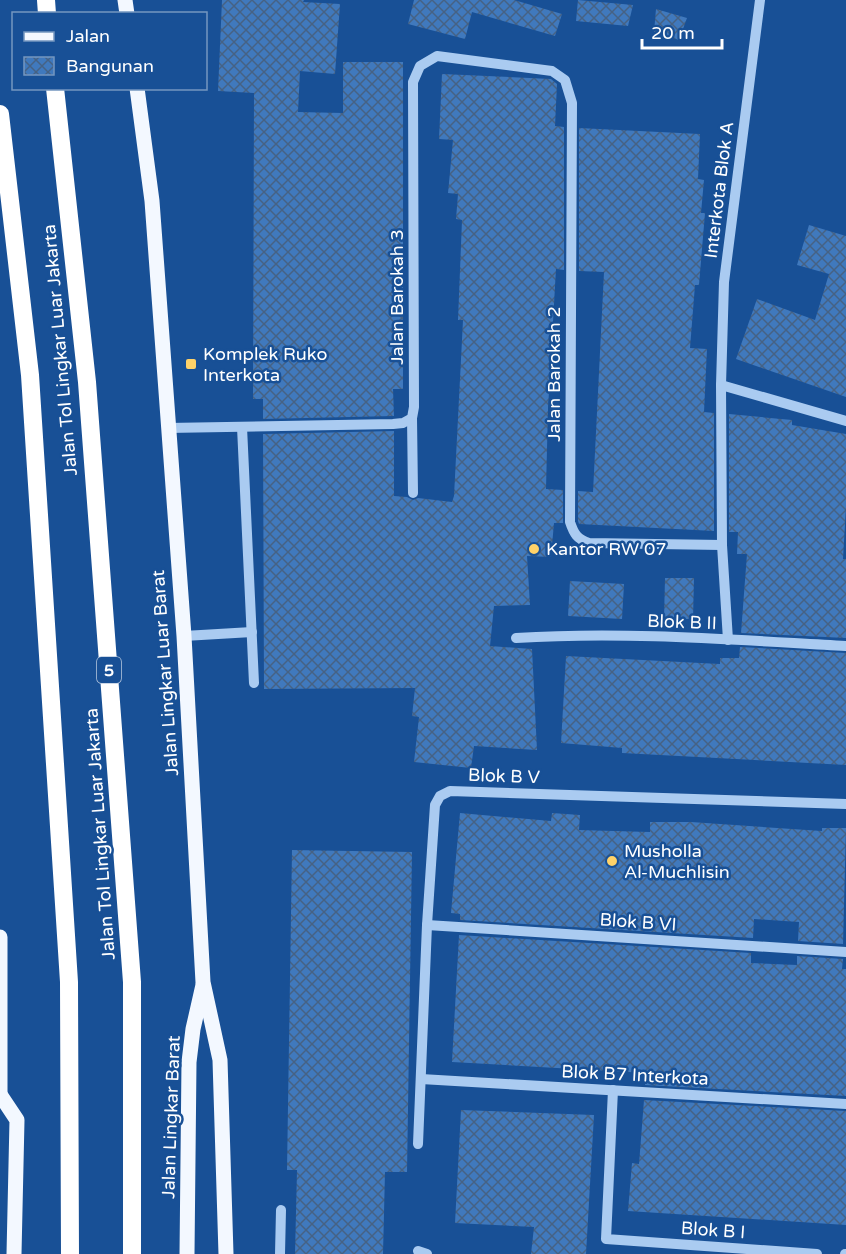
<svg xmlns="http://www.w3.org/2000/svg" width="846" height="1254" viewBox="0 0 846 1254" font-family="'Varela Round',sans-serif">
<defs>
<pattern id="building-cross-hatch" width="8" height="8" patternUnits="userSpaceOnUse" patternTransform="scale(1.5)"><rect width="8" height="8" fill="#4079bd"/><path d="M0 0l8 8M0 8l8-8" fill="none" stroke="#466284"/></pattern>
</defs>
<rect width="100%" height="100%" fill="#185096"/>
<g fill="url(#building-cross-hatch)">
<polygon points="222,0 304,0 303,2 340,4 335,74 300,71 298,112 343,113 343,62 403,62 403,389 393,389 394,416 263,419 263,399 253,399 254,93 218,91"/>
<polygon points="414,0 514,0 562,14 555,36 472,12 465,39 408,24"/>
<polygon points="578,0 633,5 628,26 576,21"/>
<polygon points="656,9 687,18 679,40 654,32"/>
<polygon points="442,74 551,79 557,84 555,126 564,127 564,270 556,269 548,409 546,489 563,490 563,523 554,523 551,557 527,556 530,605 494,606 490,646 532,649 537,750 474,746 471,768 414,762 419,717 412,716 415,688 264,689 263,434 394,431 394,496 407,497 413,500 418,498 452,502 454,496 463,320 458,320 462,220 456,219 458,194 448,193 453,140 439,139"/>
<polygon points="579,128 700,134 698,179 704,180 701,213 705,213 699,285 695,285 690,348 707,349 704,412 714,413 714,531 579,524 578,521 578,491 593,492 604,272 579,271"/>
<polygon points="809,225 846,236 846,397 736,359 757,299 815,320 829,274 797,265"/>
<polygon points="729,414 792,420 792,425 846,434 846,507 843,559 846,559 846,638 741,633 747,554 737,554 738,532 729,532"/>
<polygon points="665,578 694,578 693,619 664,619"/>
<polygon points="570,581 624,584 622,619 568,616"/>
<polygon points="740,647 846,653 846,765 622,753 622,748 561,743 566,656 720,664 720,658 739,658"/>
<polygon points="460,813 551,821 552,813 580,815 579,830 650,832 650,822 691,822 822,831 822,828 846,828 843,944 798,941 799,922 754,919 753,938 460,920 460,914 451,913"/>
<polygon points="292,850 412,852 407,1172 385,1172 383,1254 295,1254 297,1170 287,1170"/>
<polygon points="459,935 751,953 751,963 797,965 797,956 843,959 842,969 846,969 846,1096 645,1085 646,1073 452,1062"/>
<polygon points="644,1100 846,1111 846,1225 628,1211 632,1163 639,1164"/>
<polygon points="461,1110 594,1115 586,1254 531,1254 534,1227 455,1223"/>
</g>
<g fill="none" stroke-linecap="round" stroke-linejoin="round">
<g stroke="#aacbf1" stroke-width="10">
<polyline points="721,385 846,421"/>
<polyline points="412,418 413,493"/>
<polyline points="242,427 254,683"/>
<path d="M167,428L393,424L403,423L412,418L414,407L413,82L420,66L437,56L552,71L565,80L572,103L570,522C574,534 577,539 589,543L722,545"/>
<polyline points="184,636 252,632"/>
<path d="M516,638C626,631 736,640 846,646"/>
<polyline points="728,640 722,545 721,385 724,282 760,0"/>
<polyline points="427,925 846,952"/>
<polyline points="421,1079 846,1104"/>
<polyline points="613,1090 606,1239 817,1254"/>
<polyline points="418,1144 427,925 435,805 440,796 450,791 846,804"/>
<polyline points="418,1251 427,1254"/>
<polyline points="280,1254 281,1210"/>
<polyline points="845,1254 846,1254"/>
</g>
<g stroke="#f3f8ff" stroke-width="15">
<polyline points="125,0 127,14"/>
<polyline points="137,88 152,201 184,636 203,982 220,1060 226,1254"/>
<polyline points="0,937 0,1099"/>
<polyline points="1,1096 17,1120 14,1254"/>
<polyline points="187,1254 189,1062 193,1029 203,985"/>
</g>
<g stroke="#fff" stroke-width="18">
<polyline points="46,0 47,14"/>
<polyline points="55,88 87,382 132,982 132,1254"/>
<polyline points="0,114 30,375 69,982 70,1254"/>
</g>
</g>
<g fill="#ffd269" stroke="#185096" stroke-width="2">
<rect x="185" y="358" width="12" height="12" rx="3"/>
<circle cx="534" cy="549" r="6"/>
<circle cx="612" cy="861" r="6"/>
</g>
<g text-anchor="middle" stroke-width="5" stroke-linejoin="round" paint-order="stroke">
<rect fill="#185096" stroke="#bacae0" stroke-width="1.5" x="97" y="657" width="24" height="26" rx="4.5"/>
<g font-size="16" font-weight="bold" fill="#fff">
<text x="109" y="676">5</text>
</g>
<g font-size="18" fill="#fff" stroke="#185096">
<text transform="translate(719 190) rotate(-83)" y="6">Interkota Blok A</text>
<text transform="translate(397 297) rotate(-90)" y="6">Jalan Barokah 3</text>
<text transform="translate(60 350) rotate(-95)" y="6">Jalan Tol Lingkar Luar Jakarta</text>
<text transform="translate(554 374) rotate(-90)" y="6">Jalan Barokah 2</text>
<text transform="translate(682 622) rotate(2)" y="6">Blok B II</text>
<text transform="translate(165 673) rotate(-94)" y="6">Jalan Lingkar Luar Barat</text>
<text transform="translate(504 776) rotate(2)" y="6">Blok B V</text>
<text transform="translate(100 834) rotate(-94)" y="6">Jalan Tol Lingkar Luar Jakarta</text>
<text transform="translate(638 922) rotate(4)" y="6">Blok B VI</text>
<text transform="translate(635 1075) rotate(3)" y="6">Blok B7 Interkota</text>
<text transform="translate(171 1117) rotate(-88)" y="6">Jalan Lingkar Barat</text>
<text transform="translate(713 1230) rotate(4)" y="6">Blok B I</text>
</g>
<g font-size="18" fill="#fff" stroke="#185096" text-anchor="start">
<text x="203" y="360">Komplek Ruko<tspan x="203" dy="21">Interkota</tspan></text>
<text x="546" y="555">Kantor RW 07</text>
<text x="624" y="857">Musholla<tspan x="624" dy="21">Al-Muchlisin</tspan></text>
</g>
</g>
<rect x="12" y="12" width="195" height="78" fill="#185096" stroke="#7496c0" stroke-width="1.5"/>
<rect x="24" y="32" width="30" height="9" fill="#f3f8ff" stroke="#7496c0" stroke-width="1.5"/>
<text x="66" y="42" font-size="18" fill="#ffffff">Jalan</text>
<rect x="24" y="57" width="30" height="18" fill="url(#building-cross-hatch)" stroke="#7496c0" stroke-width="1.5"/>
<text x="66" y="72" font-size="18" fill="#ffffff">Bangunan</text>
<path d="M642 39v9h80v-9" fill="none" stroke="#ffffff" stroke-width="3"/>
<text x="651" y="39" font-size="18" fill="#ffffff" stroke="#185096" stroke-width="4.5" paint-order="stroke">20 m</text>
</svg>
